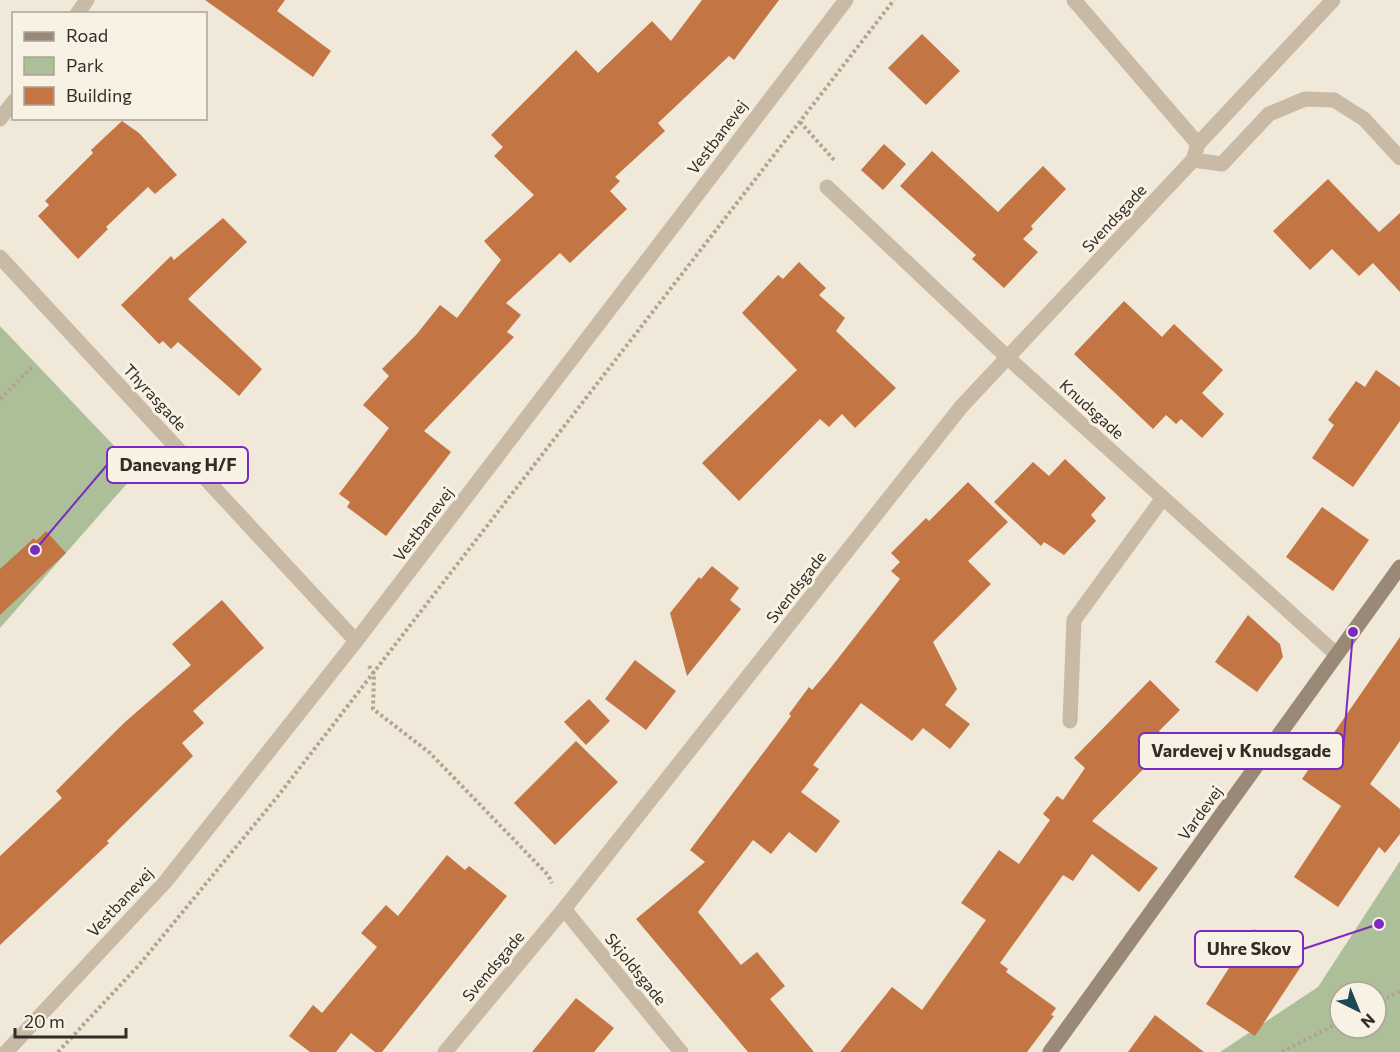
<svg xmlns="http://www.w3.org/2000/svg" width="1400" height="1052" viewBox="0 0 1400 1052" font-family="Commissioner,sans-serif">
<rect width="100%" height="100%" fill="#f0e8d8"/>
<g fill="#adbf99" fill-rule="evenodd">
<polygon points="0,326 138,471 0,628"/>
<path d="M1400,861V1052H1220L1318,987ZM1340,992H1376V1028H1340Z"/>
</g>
<g fill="#c37544">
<polygon points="205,0 285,0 277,11 331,51 313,77"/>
<polygon points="702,0 779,0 734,60 729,56 658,123 665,131 615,177 620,181 610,191 627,209 570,263 560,253 506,303 521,315 507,332 514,337 424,431 451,452 386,536 347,507 350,502 339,494 389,428 363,405 389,376 382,369 416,335 440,305 457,318 501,260 484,241 534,195 494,156 503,147 491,135 576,50 598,73 652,21 671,41"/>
<polygon points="922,34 960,71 926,105 888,68"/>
<polygon points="122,121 139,133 177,175 155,194 148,187 106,227 108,229 78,259 38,216 49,205 45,201 93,153 91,150"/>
<polygon points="884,144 906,164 883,190 861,170"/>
<polygon points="932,151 998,212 1043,166 1066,189 1031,226 1033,229 1023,239 1038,252 1004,288 972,259 976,255 900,186"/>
<polygon points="1328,179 1379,232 1400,213 1400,292 1373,263 1359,276 1332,249 1310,270 1273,231"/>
<polygon points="223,218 247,242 188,299 262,369 239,396 178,342 171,349 163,341 159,344 121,305 171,256 174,260"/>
<polygon points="799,262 826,288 819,295 845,318 836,331 896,388 855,428 842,414 829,427 820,419 739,501 702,463 797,370 742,313 778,275 783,279"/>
<polygon points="1124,301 1162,337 1174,324 1223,370 1202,393 1224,414 1202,438 1181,419 1176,424 1166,415 1153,429 1074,354"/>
<polygon points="1376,370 1400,387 1400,421 1353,487 1312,458 1334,425 1328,420 1356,381 1365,387"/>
<polygon points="1065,459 1106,498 1091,515 1096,521 1064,555 1044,542 1041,546 994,502 1033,462 1049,476"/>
<polygon points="968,482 1008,522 968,561 991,584 933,642 957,689 945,705 970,724 950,749 923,728 912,741 861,703 813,765 819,769 801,792 840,821 816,853 789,832 771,854 753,840 698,912 741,965 757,952 785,986 770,999 814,1052 748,1052 636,919 705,862 690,850 791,716 789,714 809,687 812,690 829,670 900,579 891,571 900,562 891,553 926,518 929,521"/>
<polygon points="1322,507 1369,540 1333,591 1286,557"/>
<polygon points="46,531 66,553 0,615 0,569 34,538 36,541"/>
<polygon points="712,566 739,588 730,600 741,609 687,676 670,613 699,577 701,579"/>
<polygon points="222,600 264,648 193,711 204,723 182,743 193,756 107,841 109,843 0,945 0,856 62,798 56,791 125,722 191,665 172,644"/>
<polygon points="1248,615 1280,644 1283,657 1257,692 1215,662"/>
<polygon points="1400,637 1400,741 1370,784 1400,809 1400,834 1385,853 1379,847 1338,907 1294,877 1341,806 1302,779"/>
<polygon points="635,660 676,691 646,730 605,699"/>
<polygon points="1150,680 1180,710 1159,731 1170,742 1092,821 1158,868 1139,892 1092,854 1073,881 1063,875 1000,963 1008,969 1006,972 1056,1008 1051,1015 1054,1016 1027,1052 840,1052 892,987 922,1010 986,920 961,903 999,850 1019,864 1050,820 1043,814 1057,796 1063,800 1085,768 1074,758"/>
<polygon points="589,699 610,721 586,745 564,722"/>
<polygon points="576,741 618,782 555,845 514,803"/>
<polygon points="447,855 465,870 469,866 507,896 382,1052 375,1052 351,1033 336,1052 310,1052 289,1036 313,1005 322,1013 377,947 361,933 386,905 398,916"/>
<polygon points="1254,929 1304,962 1255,1036 1206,1004"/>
<polygon points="576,998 614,1028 594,1052 532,1052"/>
<polygon points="1155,1015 1204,1052 1128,1052"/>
</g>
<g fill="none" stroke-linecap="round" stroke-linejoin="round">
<g stroke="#b3a48f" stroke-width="4" stroke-dasharray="3 3" stroke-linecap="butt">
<polyline points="800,122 835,161"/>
<polyline points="0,399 34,365"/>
<polyline points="369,666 374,674 373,709 430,753 548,875 552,883"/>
<polyline points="1376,1004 1400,991"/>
<polyline points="58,1052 139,965 278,796 894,0"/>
<polyline points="1282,1052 1340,1022"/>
</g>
<g stroke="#c8baa5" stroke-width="15">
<polyline points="1074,0 1198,144"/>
<polyline points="1193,160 1198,144 1333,0"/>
<polyline points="1070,721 1074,620 1163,498"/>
</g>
<g stroke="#c8baa5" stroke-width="15">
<polyline points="77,14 87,0"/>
<polyline points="0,119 14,101"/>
<polyline points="827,187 1007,357 1336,654"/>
<polyline points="0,257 356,641"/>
<polyline points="564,909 681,1052"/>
<polyline points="6,1052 166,881 356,641 846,0"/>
<polyline points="445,1052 564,909 961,407 1193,160 1222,164 1269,114 1305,99 1334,100 1364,119 1400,158"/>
</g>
<polyline stroke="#9b8977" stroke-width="15" points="1050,1052 1400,567"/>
</g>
<g text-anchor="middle" stroke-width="6" stroke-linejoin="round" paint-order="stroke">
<g font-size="16" fill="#342c26" stroke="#f8f2e4">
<text transform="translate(717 137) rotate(-53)" y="6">Vestbanevej</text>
<text transform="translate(1114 218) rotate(-47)" y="6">Svendsgade</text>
<text transform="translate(155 397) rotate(47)" y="6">Thyrasgade</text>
<text transform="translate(1092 409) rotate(42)" y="6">Knudsgade</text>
<text transform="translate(423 524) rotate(-53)" y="6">Vestbanevej</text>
<text transform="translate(796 587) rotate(-52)" y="6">Svendsgade</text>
<text transform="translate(1200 813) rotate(-54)" y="6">Vardevej</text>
<text transform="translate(120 902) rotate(-47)" y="6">Vestbanevej</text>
<text transform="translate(493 966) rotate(-50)" y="6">Svendsgade</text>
<text transform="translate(636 969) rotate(51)" y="6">Skjoldsgade</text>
</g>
</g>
<path fill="none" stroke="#7b2cbf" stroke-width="2" d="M35 550L107 465M1353 632L1343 751M1379 924L1303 949"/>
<g fill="#7b2cbf" stroke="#f8f2e4" stroke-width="2">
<circle cx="35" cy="550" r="6"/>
<circle cx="1353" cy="632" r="6"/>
<circle cx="1379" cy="924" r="6"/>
</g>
<g fill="#f8f2e4" stroke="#7b2cbf" stroke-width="2">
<rect x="107" y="447" width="141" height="36" rx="6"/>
<rect x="1139" y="733" width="204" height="36" rx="6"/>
<rect x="1195" y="931" width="108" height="36" rx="6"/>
</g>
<g font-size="18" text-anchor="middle" font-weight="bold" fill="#342c26">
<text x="178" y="471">Danevang H/F</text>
<text x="1241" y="757">Vardevej v Knudsgade</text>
<text x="1249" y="955">Uhre Skov</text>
</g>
<rect x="12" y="12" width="195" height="108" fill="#f8f2e4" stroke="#aaa398" stroke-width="1.5"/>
<rect x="24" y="32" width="30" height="9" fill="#9b8977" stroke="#aaa398" stroke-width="1.5"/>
<text x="66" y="42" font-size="18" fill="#342c26">Road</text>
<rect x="24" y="57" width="30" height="18" fill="#adbf99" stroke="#aaa398" stroke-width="1.5"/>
<text x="66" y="72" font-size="18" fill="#342c26">Park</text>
<rect x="24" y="87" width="30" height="18" fill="#c37544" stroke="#aaa398" stroke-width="1.5"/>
<text x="66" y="102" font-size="18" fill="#342c26">Building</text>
<g transform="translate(1358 1010) rotate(137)"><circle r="28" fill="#f8f2e4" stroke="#aaa398" stroke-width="1.5"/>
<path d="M0-4.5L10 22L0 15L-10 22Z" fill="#1d4854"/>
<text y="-9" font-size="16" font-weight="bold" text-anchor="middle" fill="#342c26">N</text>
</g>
<path d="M15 1028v9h111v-9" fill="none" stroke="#342c26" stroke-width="3"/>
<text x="24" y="1028" font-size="18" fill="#342c26" stroke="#f8f2e4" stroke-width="4.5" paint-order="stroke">20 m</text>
</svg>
